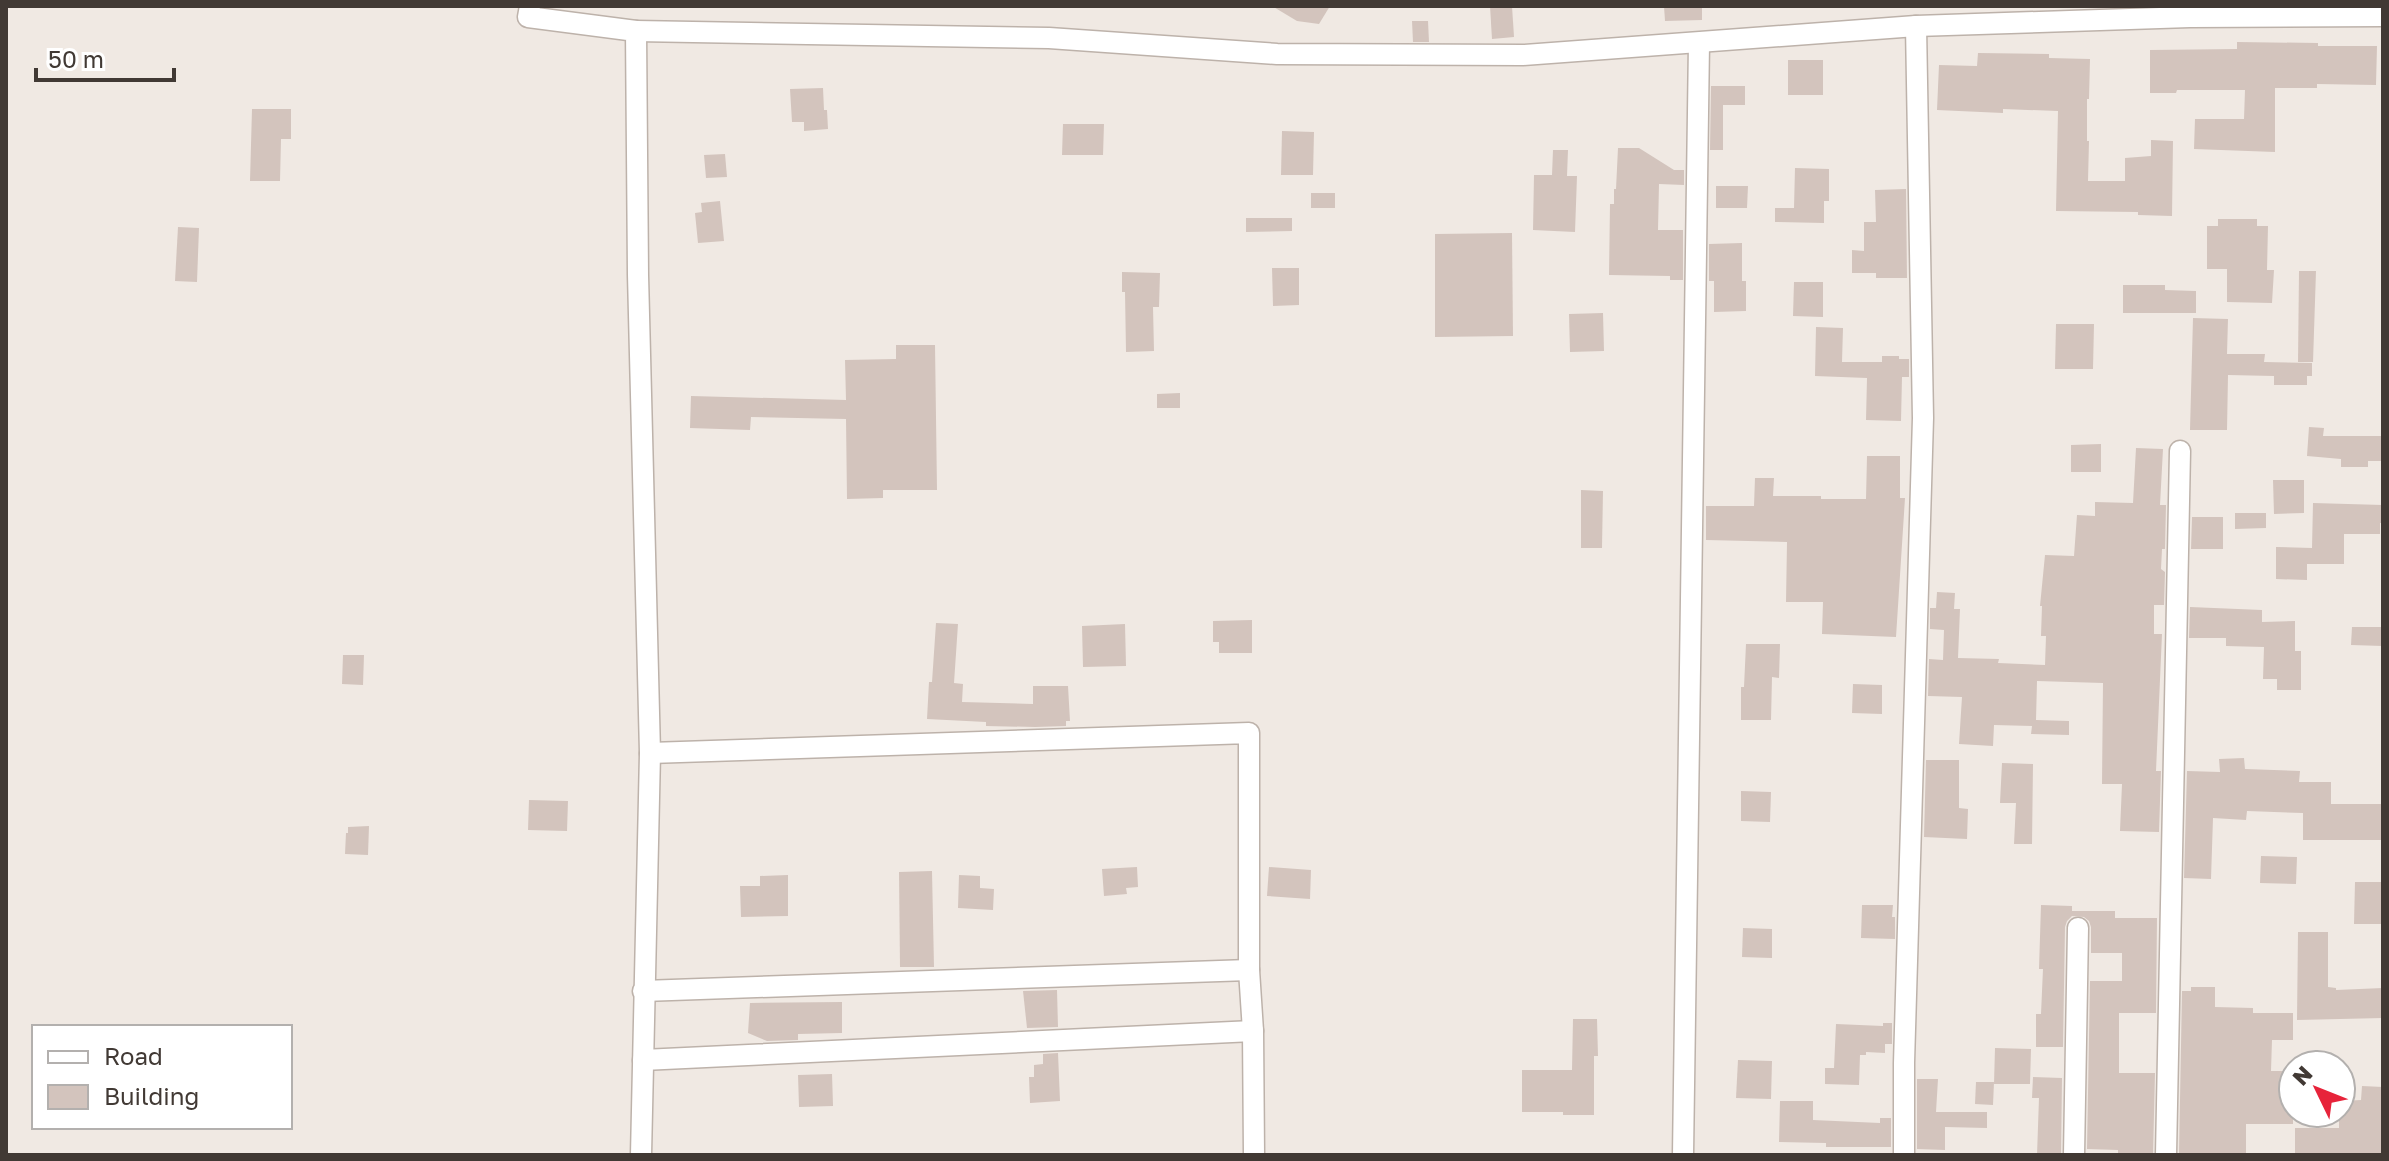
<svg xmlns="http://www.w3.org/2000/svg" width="2389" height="1161" viewBox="0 0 2389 1161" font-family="'Golos Text',sans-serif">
<rect width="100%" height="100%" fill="#f0e9e3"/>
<g fill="#d3c4bd">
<polygon points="1272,6 1330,6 1319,24 1297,21"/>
<polygon points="1490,6 1512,6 1514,37 1492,39"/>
<polygon points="1664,6 1702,6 1702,20 1665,21"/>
<polygon points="1412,21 1428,21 1429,42 1413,42"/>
<polygon points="2237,42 2318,43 2318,46 2377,46 2376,85 2317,84 2317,88 2275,88 2275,152 2194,149 2195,119 2244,119 2245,90 2177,90 2176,93 2150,93 2150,50 2237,49"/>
<polygon points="1978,53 2049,54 2049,58 2090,59 2089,99 2087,99 2087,141 2089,141 2088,181 2125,181 2125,158 2151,156 2151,140 2173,141 2172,216 2138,215 2138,212 2056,211 2058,111 2003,109 2003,113 1937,110 1939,65 1977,66"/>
<rect x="1788" y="60" width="35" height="35"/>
<polygon points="1711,86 1745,86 1745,105 1723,105 1723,150 1710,150"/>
<polygon points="823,88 824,110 827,110 828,129 804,131 804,122 792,122 790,89"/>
<polygon points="252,109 291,109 291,139 281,139 280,181 250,181"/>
<polygon points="1063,124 1104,124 1103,155 1062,155"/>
<polygon points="1282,131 1314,132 1313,175 1281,175"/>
<polygon points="1618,148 1639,148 1674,170 1684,170 1684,185 1659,184 1658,230 1683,230 1683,280 1670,280 1670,276 1609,275 1610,204 1614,204 1614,189 1616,189"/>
<polygon points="1553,150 1568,150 1567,176 1577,176 1575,232 1533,230 1534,175 1552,175"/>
<polygon points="725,154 727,177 706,178 704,155"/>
<polygon points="1795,168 1829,169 1829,201 1824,201 1824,223 1775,222 1775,208 1794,208"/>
<polygon points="1716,186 1748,186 1747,208 1716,208"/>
<polygon points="1906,189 1907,278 1876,278 1876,273 1852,273 1852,250 1864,251 1864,222 1876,222 1875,190"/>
<rect x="1311" y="193" width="24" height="15"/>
<polygon points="720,201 724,241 698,243 695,213 702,212 701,203"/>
<polygon points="1246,218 1292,218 1292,231 1246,232"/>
<polygon points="2218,219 2257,219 2257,226 2268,226 2267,270 2274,270 2272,303 2227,302 2227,269 2207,269 2207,226 2218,226"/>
<polygon points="178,227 199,228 197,282 175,281"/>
<polygon points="1512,233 1513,336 1435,337 1435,234"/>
<polygon points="1742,243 1742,281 1746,281 1746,311 1714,312 1714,281 1709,281 1709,244"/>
<polygon points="1272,268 1299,268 1299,305 1273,306"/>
<polygon points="2299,271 2316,271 2313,362 2298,362"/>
<polygon points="1122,272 1160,273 1159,307 1153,307 1154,351 1126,352 1125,292 1122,292"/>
<polygon points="1794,282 1823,282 1823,317 1793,316"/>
<polygon points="2123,285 2165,285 2165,290 2196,291 2196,313 2123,313"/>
<polygon points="1603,313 1604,351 1570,352 1569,314"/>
<polygon points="2193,318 2228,319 2227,354 2265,354 2264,362 2312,363 2312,376 2307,376 2307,385 2274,385 2274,376 2228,375 2227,430 2190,430"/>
<polygon points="2056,324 2094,324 2093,369 2055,369"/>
<polygon points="1816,327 1843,328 1842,362 1882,362 1882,356 1899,356 1899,359 1909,359 1909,377 1902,377 1901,421 1866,420 1867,378 1815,376"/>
<polygon points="896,345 935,345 937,490 883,490 883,498 847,499 846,419 751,417 750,430 690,428 691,396 846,400 845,360 896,359"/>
<polygon points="1180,393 1180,408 1157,408 1157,394"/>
<polygon points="2309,427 2324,428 2323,436 2383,436 2383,461 2368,461 2368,467 2341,467 2341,459 2307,456"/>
<polygon points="2101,444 2101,472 2071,472 2071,445"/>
<polygon points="2136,448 2163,449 2160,505 2166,505 2165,549 2162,549 2161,569 2165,572 2164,605 2154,605 2154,634 2162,634 2156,771 2161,771 2159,832 2120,831 2122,784 2102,784 2103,683 2037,681 2036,720 2069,721 2069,735 2031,734 2032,726 1994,725 1993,746 1959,744 1962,697 1928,696 1929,659 1943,660 1944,630 1930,629 1930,608 1936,608 1937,592 1955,593 1954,609 1960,609 1958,658 1999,659 1998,663 2045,665 2046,636 2041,636 2042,606 2040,606 2045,555 2074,556 2077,515 2095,516 2095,502 2133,503"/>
<polygon points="1867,456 1900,456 1900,498 1905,498 1896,637 1822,634 1823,602 1786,602 1787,542 1706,540 1706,506 1754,506 1755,478 1774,478 1773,496 1821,496 1821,499 1866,499"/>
<polygon points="2273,480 2304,480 2304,513 2274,514"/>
<polygon points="1581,490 1603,491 1602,548 1581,548"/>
<polygon points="2313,503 2383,505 2383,523 2380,523 2380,534 2344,534 2344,564 2307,564 2307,580 2276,579 2276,547 2312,548"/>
<polygon points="2235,513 2266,513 2266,528 2235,529"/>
<polygon points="2192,517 2223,517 2223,549 2191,549"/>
<polygon points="2190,607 2262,610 2262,622 2295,621 2295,651 2301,651 2301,690 2277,690 2277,679 2263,679 2264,647 2226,646 2226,638 2189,638"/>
<polygon points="1252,620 1252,653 1219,653 1219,642 1213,642 1213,621"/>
<polygon points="936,623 958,624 954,683 963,684 962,702 1033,704 1033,686 1068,686 1070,721 1066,721 1066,726 1035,727 986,726 986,722 927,719 929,682 932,682"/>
<polygon points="1125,624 1126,666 1083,667 1082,626"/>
<polygon points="2352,627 2383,627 2383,646 2351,645"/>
<polygon points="1746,644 1780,644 1779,678 1772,677 1771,720 1741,720 1741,687 1744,687"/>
<polygon points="343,655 364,655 363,685 342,684"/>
<polygon points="1853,684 1882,685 1882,714 1852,713"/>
<polygon points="2244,758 2245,769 2300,771 2299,782 2331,782 2331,804 2383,804 2383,840 2303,840 2303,813 2247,811 2246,820 2213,818 2211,879 2184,878 2187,771 2220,772 2219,759"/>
<polygon points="1926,760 1959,760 1959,808 1968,809 1967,839 1924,837"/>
<polygon points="2002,763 2033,764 2032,844 2014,844 2016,803 2000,803"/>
<polygon points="1741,791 1771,792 1770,822 1741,821"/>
<polygon points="529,800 568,801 567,831 528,830"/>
<polygon points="369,826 368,855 345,854 346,833 348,833 348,827"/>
<polygon points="2261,856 2297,857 2296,884 2260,883"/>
<polygon points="1137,867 1138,887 1126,888 1127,894 1104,896 1102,869"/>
<polygon points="1269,867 1311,870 1310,899 1267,896"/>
<polygon points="932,871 934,967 900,967 899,872"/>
<polygon points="788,875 788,916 741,917 740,886 760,886 760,876"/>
<polygon points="959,875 980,876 980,888 994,889 993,910 958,908"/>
<polygon points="2355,882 2383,882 2383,924 2354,924"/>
<polygon points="1862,905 1893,905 1892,917 1895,917 1895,939 1861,938"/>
<polygon points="2041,905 2072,906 2072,911 2115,911 2115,918 2157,918 2156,1013 2119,1013 2119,1073 2155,1073 2153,1155 2118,1155 2118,1150 2087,1149 2090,981 2122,981 2122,953 2091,953 2091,927 2089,921 2084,917 2072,916 2067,921 2065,927 2063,1047 2036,1047 2036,1014 2041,1014 2043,969 2039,969"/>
<polygon points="1743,928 1772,929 1772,958 1742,957"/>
<polygon points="2298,932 2328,932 2328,987 2336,988 2336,990 2383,988 2383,1018 2297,1020"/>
<polygon points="2191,987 2215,987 2215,1007 2253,1008 2253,1013 2293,1013 2293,1040 2272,1040 2271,1071 2289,1071 2289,1082 2293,1082 2293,1124 2246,1124 2246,1155 2179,1155 2182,991 2191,991"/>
<polygon points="1057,990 1058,1027 1027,1028 1023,991"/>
<polygon points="842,1002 842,1033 798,1034 798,1040 767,1041 748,1033 750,1003"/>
<polygon points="1573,1019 1597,1019 1598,1056 1594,1056 1594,1115 1563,1115 1563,1112 1522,1112 1522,1070 1572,1070"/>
<polygon points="1883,1023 1892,1023 1892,1044 1885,1044 1885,1053 1866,1052 1866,1055 1860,1055 1859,1085 1825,1084 1825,1068 1834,1068 1836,1024 1883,1026"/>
<polygon points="1995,1048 2031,1049 2030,1084 1994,1084"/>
<polygon points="1058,1053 1060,1101 1030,1103 1029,1077 1034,1077 1034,1065 1043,1064 1043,1054"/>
<polygon points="1738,1060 1772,1061 1771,1099 1736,1098"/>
<polygon points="832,1074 833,1106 799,1107 798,1075"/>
<polygon points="2033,1077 2062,1078 2061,1155 2037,1155 2039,1098 2032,1098"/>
<polygon points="1917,1079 1938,1079 1936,1112 1987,1112 1987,1128 1945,1127 1945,1150 1917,1149"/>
<polygon points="1976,1082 1994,1082 1993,1105 1975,1104"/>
<polygon points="2362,1086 2383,1087 2383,1155 2295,1155 2295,1128 2339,1128 2339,1116 2342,1116 2342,1101 2361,1100"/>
<polygon points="1780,1101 1813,1101 1813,1120 1880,1123 1880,1118 1891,1118 1891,1147 1826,1147 1826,1143 1779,1142"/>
</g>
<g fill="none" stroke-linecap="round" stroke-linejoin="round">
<g stroke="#bdb2aa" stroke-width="23">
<g id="street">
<polyline points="530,6 528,17 636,31 638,275 650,753 641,1155"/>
<polyline points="636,31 1049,38 1277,54 1523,55 1916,26 2190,17 2383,16"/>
<polyline points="650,753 1249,733 1249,970 1253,1031 1254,1155"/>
<polyline points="643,991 1249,970"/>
<polyline points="643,1060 1253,1031"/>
<polyline points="1683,1155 1699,43"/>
<polyline points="1904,1155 1904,1063 1923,418 1916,26"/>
<polyline points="2074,1155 2078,928"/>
<polyline points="2166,1155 2180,451"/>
</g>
</g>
<use href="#street" stroke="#fff" stroke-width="20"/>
</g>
<rect width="2389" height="1161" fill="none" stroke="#413934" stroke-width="16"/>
<rect x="32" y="1025" width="260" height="104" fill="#ffffff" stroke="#b3b0ae" stroke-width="2"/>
<rect x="48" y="1051" width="40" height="12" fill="#ffffff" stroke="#b3b0ae" stroke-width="2"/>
<text x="104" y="1065" font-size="24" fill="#413934">Road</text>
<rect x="48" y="1085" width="40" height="24" fill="#d3c4bd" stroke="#b3b0ae" stroke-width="2"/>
<text x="104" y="1105" font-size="24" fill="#413934">Building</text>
<g transform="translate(2317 1089) rotate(313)"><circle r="38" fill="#ffffff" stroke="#b3b0ae" stroke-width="2"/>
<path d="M0-6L14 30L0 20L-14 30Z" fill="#e7233a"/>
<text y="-12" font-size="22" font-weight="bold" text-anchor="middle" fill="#413934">N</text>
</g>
<path d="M36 68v12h138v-12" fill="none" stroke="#413934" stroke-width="4"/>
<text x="48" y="68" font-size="24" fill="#413934" stroke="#ffffff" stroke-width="6" paint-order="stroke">50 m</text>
</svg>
